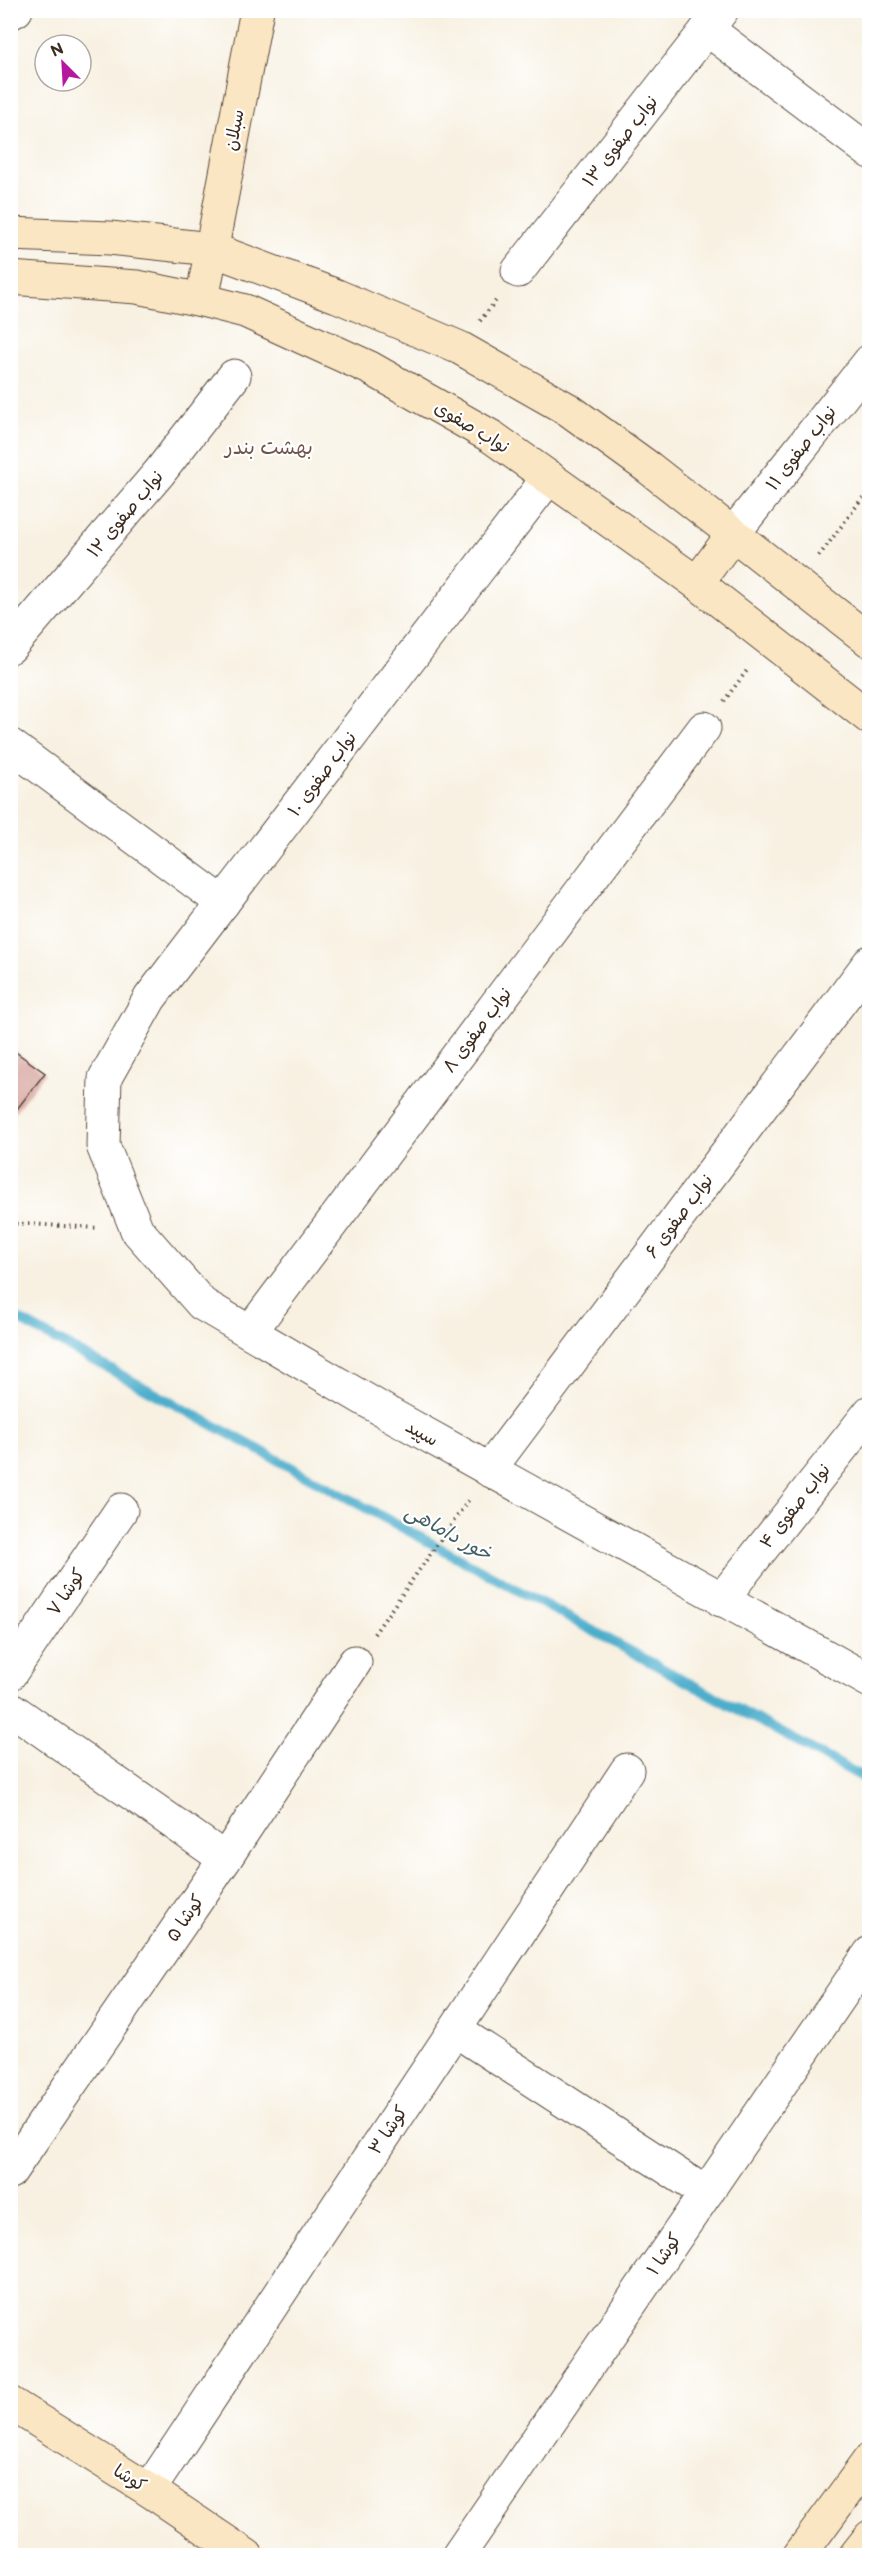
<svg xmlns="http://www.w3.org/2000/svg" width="880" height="2566" viewBox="0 0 880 2566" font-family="'Balsamiq Sans','Playpen Sans Arabic',sans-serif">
<rect width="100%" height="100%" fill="#fff"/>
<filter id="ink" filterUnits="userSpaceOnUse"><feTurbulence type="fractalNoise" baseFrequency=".0167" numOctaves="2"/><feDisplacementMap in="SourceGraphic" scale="12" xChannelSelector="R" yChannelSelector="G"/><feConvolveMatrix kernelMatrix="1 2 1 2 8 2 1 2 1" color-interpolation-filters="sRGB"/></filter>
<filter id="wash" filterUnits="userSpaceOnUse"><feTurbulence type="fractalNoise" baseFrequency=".008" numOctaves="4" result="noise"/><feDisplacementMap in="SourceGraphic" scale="24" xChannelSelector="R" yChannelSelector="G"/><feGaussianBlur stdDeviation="1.35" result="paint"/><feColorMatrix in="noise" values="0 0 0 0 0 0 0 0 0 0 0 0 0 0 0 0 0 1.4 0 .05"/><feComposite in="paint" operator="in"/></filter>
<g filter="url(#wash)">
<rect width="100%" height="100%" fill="#f8f1e2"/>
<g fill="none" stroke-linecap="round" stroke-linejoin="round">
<polyline stroke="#4daecc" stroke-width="10" points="10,1315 870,1781"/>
</g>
<g id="blocks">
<polygon fill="#d5a19a" points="10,1048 45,1073 10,1118"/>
</g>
</g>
<g filter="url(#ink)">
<use href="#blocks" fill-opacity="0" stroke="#57483b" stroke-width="1.5"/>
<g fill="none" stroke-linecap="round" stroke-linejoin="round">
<g stroke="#57483b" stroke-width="35">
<g id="street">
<polyline points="10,13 16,10"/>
<polyline points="707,29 870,152"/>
<polyline points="518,271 722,10"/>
<polyline points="549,477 150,998 105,1078 103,1146 137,1230 202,1304 393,1416 870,1681"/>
<polyline points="733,534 870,361"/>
<polyline points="10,647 159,473 234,376"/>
<polyline points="10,745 223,903"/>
<polyline points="250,1332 704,728"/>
<polyline points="489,1470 870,962"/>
<polyline points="721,1600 870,1412"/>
<polyline points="10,1674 121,1510"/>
<polyline points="10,1708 225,1859"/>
<polyline points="455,2030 706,2193"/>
<polyline points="10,2172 225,1859 355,1662"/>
<polyline points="149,2490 627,1770"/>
<polyline points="458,2556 870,1953"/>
</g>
</g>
<g stroke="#57483b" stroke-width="35">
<g id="secondary">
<polyline points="10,234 110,238 211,249 337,296 460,348 569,410 649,468 870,641"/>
<polyline points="10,278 137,287 202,300 245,311 370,368 492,437 697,583 870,718"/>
<polyline points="202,300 257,10"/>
<polyline points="697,583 733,534"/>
<polyline points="10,2403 149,2490 247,2556"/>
<polyline points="799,2556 870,2459"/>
<polyline points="855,2556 870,2537"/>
</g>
</g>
<g stroke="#57483b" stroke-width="4" stroke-dasharray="1.5 4.5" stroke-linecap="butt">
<polyline points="480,321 498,298"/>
<polyline points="819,556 870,488"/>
<polyline points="724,701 748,669"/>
<polyline points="10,1223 98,1228"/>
<polyline points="374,1634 470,1498"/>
</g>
<use href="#street" stroke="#fff" stroke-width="33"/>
<use href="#secondary" stroke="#fbe6c3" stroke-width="33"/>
</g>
</g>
<g text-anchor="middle" stroke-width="4.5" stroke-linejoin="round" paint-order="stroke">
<g font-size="18" fill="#3b2a1e" stroke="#fff">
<text transform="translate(234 130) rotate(-79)" y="6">سبلان</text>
<text transform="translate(620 141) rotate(-52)" y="6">نواب صفوی ۱۳</text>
<text transform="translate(472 427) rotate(31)" y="6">نواب صفوی</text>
<text transform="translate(801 448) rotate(-52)" y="6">نواب صفوی ۱۱</text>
<text transform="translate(125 514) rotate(-50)" y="6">نواب صفوی ۱۲</text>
<text transform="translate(322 774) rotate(-53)" y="6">نواب صفوی ۱۰</text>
<text transform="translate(477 1030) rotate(-53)" y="6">نواب صفوی ۸</text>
<text transform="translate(679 1216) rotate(-53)" y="6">نواب صفوی ۶</text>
<text transform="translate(422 1433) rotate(29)" y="6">سپید</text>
<text transform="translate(795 1506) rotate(-52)" y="6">نواب صفوی ۴</text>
<text transform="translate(66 1592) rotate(-56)" y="6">کوشا ۷</text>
<text transform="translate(185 1918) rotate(-56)" y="6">کوشا ۵</text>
<text transform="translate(388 2130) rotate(-56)" y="6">کوشا ۳</text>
<text transform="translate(664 2254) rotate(-56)" y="6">کوشا ۱</text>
<text transform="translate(130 2478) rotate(32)" y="6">کوشا</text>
</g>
<g font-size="20" fill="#715449" stroke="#fff">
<text x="269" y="454">بهشت بندر</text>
</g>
<g font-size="20" font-style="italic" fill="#425f64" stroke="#fff">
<text transform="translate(449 1532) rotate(29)" y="7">خور داماهی</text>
</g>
</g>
<rect width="880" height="2566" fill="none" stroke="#fff" stroke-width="36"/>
<g transform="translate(63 63) rotate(336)"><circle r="28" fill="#ffffff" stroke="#b1aaa5" stroke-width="1.5"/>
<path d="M0-4.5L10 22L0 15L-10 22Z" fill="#b5179e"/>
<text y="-9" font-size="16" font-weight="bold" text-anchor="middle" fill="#3b2a1e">N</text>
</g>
</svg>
